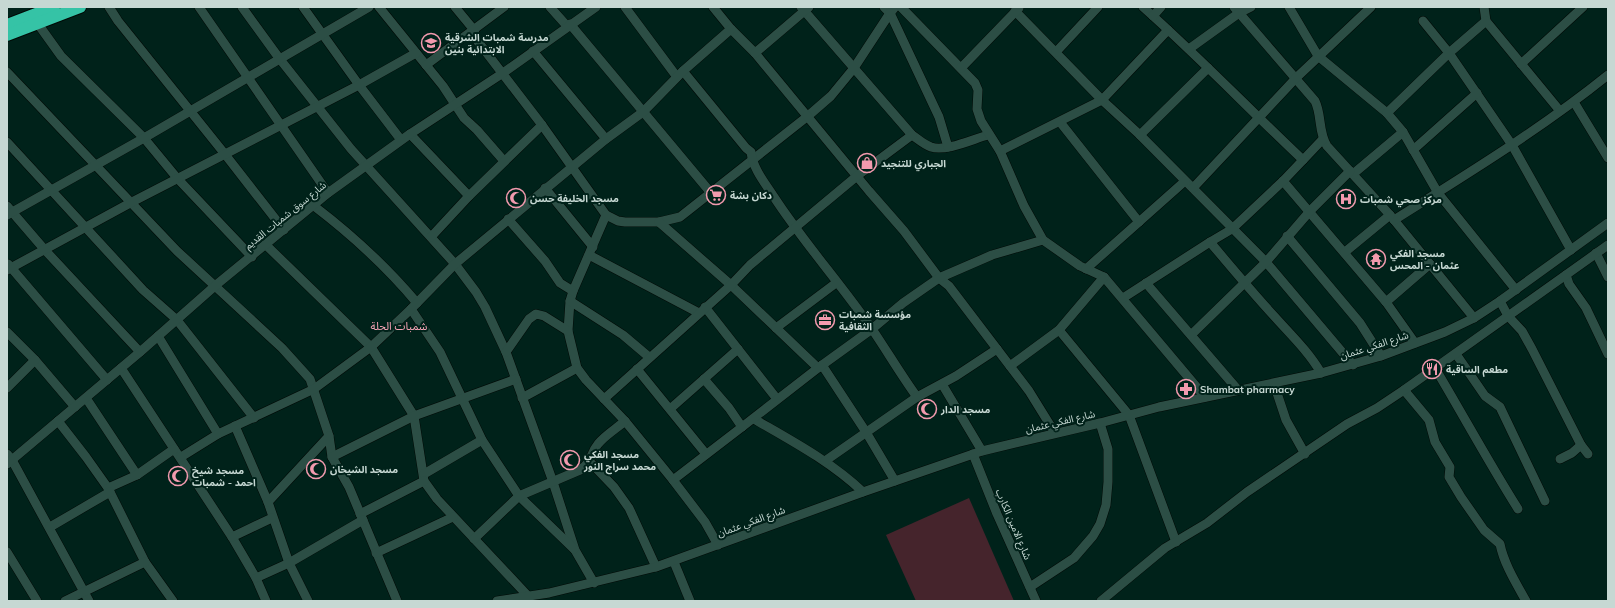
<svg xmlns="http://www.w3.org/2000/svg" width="1615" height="608" viewBox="0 0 1615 608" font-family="Mulish,'Noto Sans Arabic',sans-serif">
<rect width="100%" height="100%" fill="#00221a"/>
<polygon fill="#45242c" points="969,498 1014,601 916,601 886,535"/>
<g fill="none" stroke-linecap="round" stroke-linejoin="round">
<g stroke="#000a06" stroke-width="10">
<g id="minor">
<polyline points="109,7 118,21 224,153 284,230"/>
<polyline points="199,7 328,193"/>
<polyline points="242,7 279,58 351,149 455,264 476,292 485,307 506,352 553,482 575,550 594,583"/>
<polyline points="303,7 359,85 401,140"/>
<polyline points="379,7 443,86 464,118 477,130 504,161"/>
<polyline points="455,7 474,30 476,39 542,125 606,215 618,221 625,222 659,222 680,217 808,116 831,96 854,68 890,13"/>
<polyline points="550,7 567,26"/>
<polyline points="625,7 677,77"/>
<polyline points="713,7 731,29 755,53 869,191 904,231 939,278 949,286 1029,391 1055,433"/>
<path d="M801,7L912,135C918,139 923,144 931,147C946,152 973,139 988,135"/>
<polyline points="884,7 890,13 895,7"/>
<polyline points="901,7 975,83 978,90 977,109 981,121 1000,151 1024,206 1043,240 1080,266 1104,277 1205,397"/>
<path d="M1143,7C1198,56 1249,109 1303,160"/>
<path d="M1234,7L1315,101C1322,115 1318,132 1327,146L1390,215L1474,318"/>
<polyline points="1289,7 1318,56 1387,113 1403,132 1438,193 1516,290"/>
<polyline points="1484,7 1486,21 1560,111"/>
<polyline points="1015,11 1102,100 1140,135 1266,262 1353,365"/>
<polyline points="890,13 939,117 948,147"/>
<polyline points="1153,16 1161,7"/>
<polyline points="1423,21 1449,53 1512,145 1571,250"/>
<polyline points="38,24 61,56 144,138 177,178 252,257"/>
<polyline points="570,24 711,193"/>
<polyline points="1189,49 1239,13 1251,7"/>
<polyline points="533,51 606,139"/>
<polyline points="1056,52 1098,7"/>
<polyline points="755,53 809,7"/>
<polyline points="1521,64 1583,7"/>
<polyline points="426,65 504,7"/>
<polyline points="961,68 1019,8"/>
<path d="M683,71L746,148L751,152C753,169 765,183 774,197C804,243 841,284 872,329C887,351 901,375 917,397"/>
<polyline points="7,72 177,251 282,348 310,379 329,436 332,457 349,487 397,601"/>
<polyline points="1574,102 1608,158"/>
<polyline points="1387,113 1449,53 1486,21"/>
<polyline points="1060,122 1139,222"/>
<polyline points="410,134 469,196"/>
<polyline points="1140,135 1208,68"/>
<polyline points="7,142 143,290 177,320 254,418"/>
<polyline points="1413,150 1477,93"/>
<polyline points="1000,151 1102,100 1168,30"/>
<polyline points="1353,174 1403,132"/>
<polyline points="1283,181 1386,302 1415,343"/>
<polyline points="545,188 593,247"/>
<polyline points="1193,188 1296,78 1371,7"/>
<polyline points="7,206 44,249 140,352"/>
<path d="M314,206C352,235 386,266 417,303"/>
<polyline points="7,215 144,138 369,7"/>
<polyline points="606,215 573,291 570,301 568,331 577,368 586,380 625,421 673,480 705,522 718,545"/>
<polyline points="508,219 545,261 560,283 573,291"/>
<path d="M1394,220C1467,174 1541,129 1608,75"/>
<polyline points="659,222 731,285 818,368"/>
<polyline points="1287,236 1360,323 1381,356"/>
<polyline points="431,237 469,196 542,125"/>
<path d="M1210,242C1231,267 1252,292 1274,316C1291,335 1309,352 1321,373"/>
<polyline points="266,245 371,347 414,416 424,481 437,499 528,596"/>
<polyline points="1345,252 1390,215"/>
<polyline points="1596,253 1608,277"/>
<polyline points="589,255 699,313"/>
<polyline points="8,264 107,380"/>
<polyline points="1086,269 1185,181"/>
<polyline points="7,270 132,202 359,85 416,53"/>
<polyline points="1566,275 1569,284 1586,308 1608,354"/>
<polyline points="1146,283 1238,390"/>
<polyline points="1123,298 1210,242 1232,229 1283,181 1323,139"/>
<polyline points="570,301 623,335 649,357"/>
<polyline points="1500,301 1508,316 1522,331 1532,349 1581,445 1588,454"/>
<polyline points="1386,302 1430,264"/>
<polyline points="705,307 777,399"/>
<polyline points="411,309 440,352 482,440 519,496 574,549"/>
<polyline points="776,328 836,283"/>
<polyline points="1059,330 1129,415 1176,542"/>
<polyline points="7,332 35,360 75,407"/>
<polyline points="1191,335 1266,262 1310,211 1350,171"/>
<polyline points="158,336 218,434"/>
<polyline points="506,352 529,319 536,314 544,316 568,331"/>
<polyline points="1456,354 1485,396 1500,407 1545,501"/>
<polyline points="822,365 866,432 895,481"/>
<polyline points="1010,366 1059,330 1104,277"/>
<polyline points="121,368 232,537 256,578 266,601"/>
<path d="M1435,368C1463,415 1489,463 1518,509"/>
<polyline points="637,369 706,454"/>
<polyline points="704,379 729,408 742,427"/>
<polyline points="942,384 982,451"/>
<polyline points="1274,384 1286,420 1305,454"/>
<polyline points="7,388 35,360"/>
<path d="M1404,390L1429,420L1435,442L1450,467L1449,477L1461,497L1484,530L1500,544C1504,564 1516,583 1526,601"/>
<polyline points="86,398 137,475"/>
<polyline points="522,398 577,368"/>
<polyline points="604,399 731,285 750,265 857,176 912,135"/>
<polyline points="670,409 738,349"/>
<path d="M754,419C792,441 830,461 863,492"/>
<polyline points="58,421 86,457 108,488 145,562 173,601"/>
<polyline points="235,426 268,502 289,563 308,601"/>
<polyline points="7,454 12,460 89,601"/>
<polyline points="973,454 997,514 1036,601"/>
<polyline points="181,457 218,434 314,389 371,347 411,309 455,264 606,139 643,112 683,71 731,29"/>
<polyline points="332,457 414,416 516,379"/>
<polyline points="1560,459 1572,453 1581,445"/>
<polyline points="825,461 917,397 956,376 997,349"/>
<polyline points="590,462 614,487 629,508 656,567"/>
<polyline points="7,464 140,352 216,285 328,193 410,134 503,73 596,7"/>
<polyline points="424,474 482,440"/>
<polyline points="673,480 742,427 818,368 872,329 903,303 939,278 992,255 1043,240"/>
<polyline points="108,488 137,475 174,449"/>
<polyline points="268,502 329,436"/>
<polyline points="360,514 424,481"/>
<polyline points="50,527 110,492"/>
<polyline points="232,537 272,518"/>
<path d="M474,539L519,496L580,470C594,460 589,455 598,444C604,436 617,428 625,421"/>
<polyline points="7,552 37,601"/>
<polyline points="376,553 453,517"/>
<polyline points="674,562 690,601"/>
<polyline points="256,578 289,563 363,520"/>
<polyline points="1030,587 1074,558 1093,536 1100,524 1106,505 1108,482 1108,449 1100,423"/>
<polyline points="65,601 145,562"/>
<polyline points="497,601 549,593 656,567 863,492 982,451 1100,423 1159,407 1321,373 1381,356 1445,332 1474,318 1500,301 1608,223"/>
<polyline points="1101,601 1165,548 1207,523 1247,492 1347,424 1377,408 1404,390 1608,245"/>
</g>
</g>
<g stroke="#000a06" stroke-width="14">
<g id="highway">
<polyline points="7,25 54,7"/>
<polyline points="7,35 80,7"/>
</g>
</g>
<use href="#minor" stroke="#2c4e45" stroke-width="9"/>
<use href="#highway" stroke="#35c3a6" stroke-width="12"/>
</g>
<defs>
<g id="school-ring" transform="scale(1)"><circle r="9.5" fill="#00221a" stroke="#f29aae" stroke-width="1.5"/><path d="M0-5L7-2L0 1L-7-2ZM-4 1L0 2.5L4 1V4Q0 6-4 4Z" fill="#f29aae"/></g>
<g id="shop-ring" transform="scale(1)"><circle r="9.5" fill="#00221a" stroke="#f29aae" stroke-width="1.5"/><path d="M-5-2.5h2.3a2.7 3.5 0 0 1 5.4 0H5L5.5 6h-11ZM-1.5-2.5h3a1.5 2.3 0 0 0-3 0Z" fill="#f29aae"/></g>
<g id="supermarket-ring" transform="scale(1)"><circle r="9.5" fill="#00221a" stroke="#f29aae" stroke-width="1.5"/><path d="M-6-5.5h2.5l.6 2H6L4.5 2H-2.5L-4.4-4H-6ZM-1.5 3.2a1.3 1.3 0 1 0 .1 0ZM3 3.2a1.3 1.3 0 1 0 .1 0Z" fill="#f29aae"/></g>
<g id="mosque-ring" transform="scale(1)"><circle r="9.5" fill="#00221a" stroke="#f29aae" stroke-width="1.5"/><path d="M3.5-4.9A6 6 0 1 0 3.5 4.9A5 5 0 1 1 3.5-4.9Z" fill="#f29aae"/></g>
<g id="hospital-ring" transform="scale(1)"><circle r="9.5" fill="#00221a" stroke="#f29aae" stroke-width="1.5"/><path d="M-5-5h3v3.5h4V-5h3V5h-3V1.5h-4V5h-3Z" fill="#f29aae"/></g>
<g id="temple-ring" transform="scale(1)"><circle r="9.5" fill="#00221a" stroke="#f29aae" stroke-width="1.5"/><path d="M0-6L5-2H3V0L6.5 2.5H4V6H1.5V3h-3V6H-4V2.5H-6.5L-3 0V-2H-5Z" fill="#f29aae"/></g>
<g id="office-ring" transform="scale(1)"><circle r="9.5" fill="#00221a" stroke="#f29aae" stroke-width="1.5"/><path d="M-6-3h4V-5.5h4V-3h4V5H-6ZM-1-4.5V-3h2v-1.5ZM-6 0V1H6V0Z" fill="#f29aae"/></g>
<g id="restaurant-ring" transform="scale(1)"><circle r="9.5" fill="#00221a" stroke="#f29aae" stroke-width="1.5"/><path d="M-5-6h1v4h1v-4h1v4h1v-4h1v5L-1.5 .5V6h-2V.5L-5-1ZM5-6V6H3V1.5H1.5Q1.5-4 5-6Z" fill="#f29aae"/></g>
<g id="pharmacy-ring" transform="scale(1)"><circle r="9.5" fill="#00221a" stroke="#f29aae" stroke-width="1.5"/><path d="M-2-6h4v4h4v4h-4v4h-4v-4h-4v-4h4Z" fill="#f29aae"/></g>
</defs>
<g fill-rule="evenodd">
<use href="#school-ring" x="431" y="43"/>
<use href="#shop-ring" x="867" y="163"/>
<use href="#supermarket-ring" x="716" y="195"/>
<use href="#mosque-ring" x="516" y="198"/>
<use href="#hospital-ring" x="1346" y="199"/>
<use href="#temple-ring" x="1376" y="259"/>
<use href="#office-ring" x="825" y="320"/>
<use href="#restaurant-ring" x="1432" y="369"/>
<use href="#pharmacy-ring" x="1186" y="389"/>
<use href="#mosque-ring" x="927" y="409"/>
<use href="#mosque-ring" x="570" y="460"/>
<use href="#mosque-ring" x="316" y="469"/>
<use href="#mosque-ring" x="178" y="476"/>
</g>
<g text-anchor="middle" stroke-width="4" stroke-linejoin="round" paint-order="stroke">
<g font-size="10" font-weight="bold" fill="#c6d8d3" stroke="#00221a" text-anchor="start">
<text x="445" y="41">مدرسة شمبات الشرقية<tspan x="445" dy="12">الابتدائية بنين</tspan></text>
<text x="881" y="167">الجباري للتنجيد</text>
<text x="730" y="199">دكان بشة</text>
<text x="530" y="202">مسجد الخليفة حسن</text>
<text x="1360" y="203">مركز صحي شمبات</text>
<text x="1390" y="257">مسجد الفكي<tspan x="1390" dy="12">عثمان - المحس</tspan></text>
<text x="839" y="318">مؤسسة شمبات<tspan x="839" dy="12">الثقافية</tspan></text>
<text x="1446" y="373">مطعم الساقية</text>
<text x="1200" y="393">Shambat pharmacy</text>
<text x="941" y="413">مسجد الدار</text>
<text x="584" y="458">مسجد الفكي<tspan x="584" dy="12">محمد سراج النور</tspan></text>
<text x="330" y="473">مسجد الشيخان</text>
<text x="192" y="474">مسجد شيخ<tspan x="192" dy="12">احمد - شمبات</tspan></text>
</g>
<g font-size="10" fill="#c6d8d3" stroke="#00221a">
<text transform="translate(285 215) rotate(-39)" y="4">شارع سوق شمبات القديم</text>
<text transform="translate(1374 345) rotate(-18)" y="4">شارع الفكي عثمان</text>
<text transform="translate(1060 421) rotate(-13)" y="4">شارع الفكي عثمان</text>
<text transform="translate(751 521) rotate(-20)" y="4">شارع الفكي عثمان</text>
<text transform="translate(1014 524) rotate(67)" y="4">شارع الامين الكارب</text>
</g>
<g font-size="11" fill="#f5a3b5" stroke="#00221a">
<text x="399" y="330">شمبات الحلة</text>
</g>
</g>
<rect width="1615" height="608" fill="none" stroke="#c6d8d3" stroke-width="16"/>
</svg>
